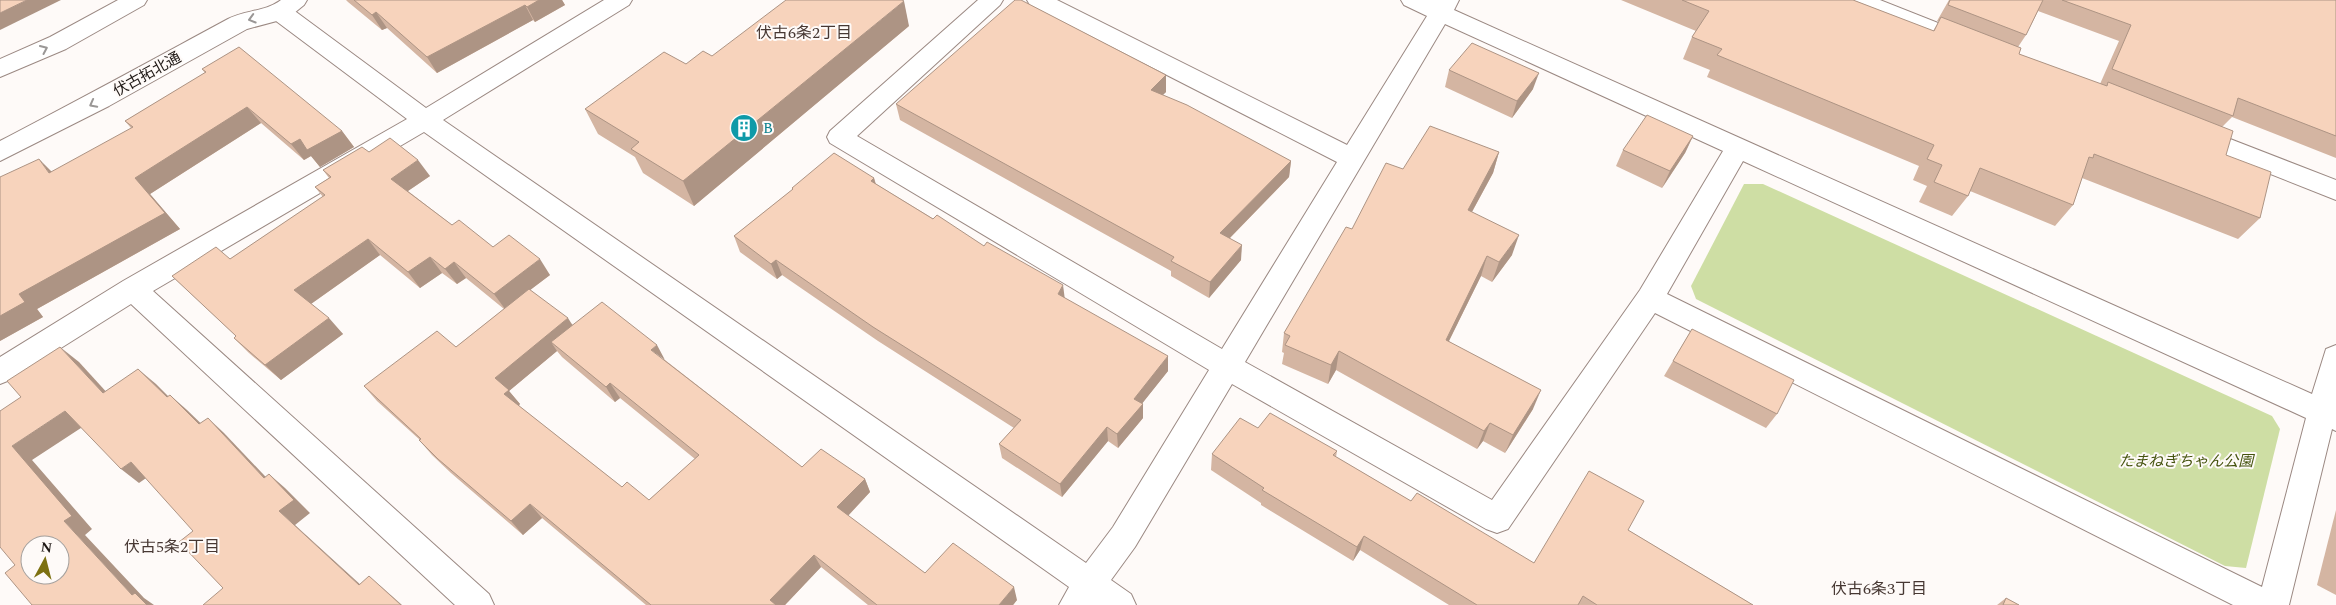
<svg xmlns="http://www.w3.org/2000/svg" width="2336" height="605" viewBox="0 0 2336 605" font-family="Spectral,'Noto Sans JP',serif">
<rect width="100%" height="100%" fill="#fefaf8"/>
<polygon fill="#cedea4" points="1744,184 1763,184 2272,416 2280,429 2246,568 2225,566 1696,299 1691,286"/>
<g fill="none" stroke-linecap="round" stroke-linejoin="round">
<g stroke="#9b8983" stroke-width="2">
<g id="street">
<path d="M604,0H632L629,5L443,120L1086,563L1113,527L1209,370L830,143L827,137L830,131L978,0H1003L1000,5L857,136L1222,349L1337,162L1030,5L1027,0H1057L1347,145L1427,16L1404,5L1401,0H1459L1454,10L2312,394L2326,349L2336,345V431L2332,429L2289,605H2233L1655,313L1508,529L1497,533L1486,529L1232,384L1135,547L1111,580L1131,594L1136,605H1059L1069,587L424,132L153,291L489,594L494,605H455L131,304L10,380L0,384V357L123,281L407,119L272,18L268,12L272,6L280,4L288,6L426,108ZM1445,24L1723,151L1640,290L1492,500L1245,362ZM1743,161L2306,418L2262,587L1667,294Z"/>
<polygon points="1847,0 1880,0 1976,38 1980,44 1976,50 1968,52 1960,50 1850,5"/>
<polygon points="2194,125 2336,180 2336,200 2185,140 2182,134 2185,128"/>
</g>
</g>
<g stroke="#9b8983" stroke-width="2">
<g id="secondary">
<polygon points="118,0 147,0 144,5 66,49 0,77 0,59 50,37"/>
<path d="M281,0H307L304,5L288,18L247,29L109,106L0,161V141C77,101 152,60 228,19C245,10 265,12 281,0Z"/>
</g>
</g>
<use href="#street" fill="#fff" fill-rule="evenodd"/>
<use href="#secondary" fill="#fff" fill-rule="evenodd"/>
</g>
<g fill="#d4b5a2" fill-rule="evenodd">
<polygon points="346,0 562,0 565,5 535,22 533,20 437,73 387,28 382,30 348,2"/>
<path d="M1621,0H1853L1933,31L1939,21H1937L1949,0H2336V158L2232,117L2222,127L2226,155L2260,218L2238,239L2082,178L2073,205L2055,226L1970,191L1968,196L1952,216L1919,202L1927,186L1913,180L1919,166L1707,77L1710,70L1683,59L1692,37L1696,31ZM2038,11L2119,41L2100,84L2019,54L2018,47L2026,35Z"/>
<polygon points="909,26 694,206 643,173 635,157 598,134 585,109 686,64 712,56"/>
<polygon points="202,69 342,131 354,147 320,167 311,156 304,160 261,123 150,194 180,229 37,309 43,317 0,341 131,128 125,121 205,73"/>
<polygon points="1449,70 1533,89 1512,118 1445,87"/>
<polygon points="1166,75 1166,92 1162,95 1291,161 1289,177 1230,238 1241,260 1209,298 1171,276 1171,271 900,120 896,104"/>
<polygon points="1693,136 1685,153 1662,188 1616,166 1623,150"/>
<path d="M369,152L430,176L408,191L452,225L493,247L550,275L530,290L573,325L665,360L802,467L865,479L870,492L848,516L925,573L1017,600L1013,605H868L821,567L785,605H646L542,518L523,535L451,473L432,455L419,440H420L377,401L364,386L456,347L504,309L466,278L457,284L442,273L420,288L380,255L311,304L343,334L281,380L249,353L234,338L236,336L172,276L230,259L323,197L315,187L329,178L323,170ZM557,351L562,357L615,402L620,398L695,459L649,500L622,487L519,406L520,404L509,391Z"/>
<polygon points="1499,152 1493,173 1472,212 1512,255 1492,282 1481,276 1449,341 1533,409 1505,453 1483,441 1477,449 1336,370 1328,384 1282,364 1284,353 1282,352 1284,333 1352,229 1403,169"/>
<polygon points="874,178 876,184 1064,298 1168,371 1142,403 1143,418 1118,448 1108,441 1062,497 1002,458 999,444 1014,428 878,341 782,275 777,279 740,252 734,236 792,190 792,188"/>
<polygon points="1692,329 1777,414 1766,428 1664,376"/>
<polygon points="1258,428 1337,451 1336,457 1411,501 1534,563 1628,530 1753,605 1449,605 1360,550 1353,561 1261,505 1261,503 1211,470 1212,454"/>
<polygon points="2336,510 2336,595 2317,585"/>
<polygon points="2006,598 2019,605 1997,605"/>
</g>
<g fill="#ad9484">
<polygon points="27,0 61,0 0,30 0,13"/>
<polygon points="539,0 562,0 565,5 535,22 527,7"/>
<polygon points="904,1 909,26 694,206 683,181"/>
<polygon points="525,5 533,20 437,73 427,57"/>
<polygon points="376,12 387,28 382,30 372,15"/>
<polygon points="1539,73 1533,89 1512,118 1517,101"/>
<polygon points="1166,75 1166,92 1151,107 1151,90"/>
<polygon points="247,107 261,123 150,194 180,229 37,309 43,317 0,341 0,316 19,294 135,178"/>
<polygon points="342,131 354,147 320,167 311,156 304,160 291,144 300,139"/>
<polygon points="1693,136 1685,153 1662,188 1670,171"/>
<polygon points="1499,152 1493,173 1462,230 1468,210"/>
<polygon points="39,159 55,175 49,173"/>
<polygon points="418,160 430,176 402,195 391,179"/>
<polygon points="1291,161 1289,177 1219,249 1220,233"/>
<polygon points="874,178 878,194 871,181"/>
<polygon points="1519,235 1512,255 1492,282 1499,262"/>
<polygon points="368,239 380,255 308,306 294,290"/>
<polygon points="1242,245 1241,260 1209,298 1210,282"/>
<polygon points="1487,256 1481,276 1440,359 1446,340"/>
<polygon points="430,257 442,273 420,288 408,272"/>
<polygon points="540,259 550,275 505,309 494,294"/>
<polygon points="776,260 782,275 777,279 771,264"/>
<polygon points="454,262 466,278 457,284 445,269"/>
<polygon points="1063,285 1065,300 1058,294"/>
<polygon points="329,318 343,334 281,380 265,365"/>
<polygon points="568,318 578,334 551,342 557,351 509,391 520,404 515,408 504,394 495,378"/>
<polygon points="657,345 665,360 651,350"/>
<polygon points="60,347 79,362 121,408 103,393"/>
<polygon points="1339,351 1336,370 1328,384 1331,365"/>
<polygon points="1168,356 1168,371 1141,405 1143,404 1143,418 1118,448 1117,434 1134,399"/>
<polygon points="138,369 156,384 184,412 167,397"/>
<polygon points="610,383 620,398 615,402 606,387"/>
<polygon points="1541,390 1533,409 1505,453 1513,435"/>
<polygon points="170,395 187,410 216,438 199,424"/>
<polygon points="65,411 84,426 32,460 92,529 85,535 144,598 154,605 147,605 132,595 64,521 12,446"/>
<polygon points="208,418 224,433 280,492 264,478"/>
<polygon points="1490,423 1483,441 1477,449 1484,431"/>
<polygon points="1107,427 1108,441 1062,497 1060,484"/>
<polygon points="131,462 149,476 139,483 121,469"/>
<polygon points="269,474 285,488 310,513 295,525 374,597 359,585 279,511"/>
<polygon points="865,479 870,492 843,521 837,507"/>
<polygon points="530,504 542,518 523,535 511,521"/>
<polygon points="1364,536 1360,550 1353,561 1357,547"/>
<polygon points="814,555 821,567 785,605 773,605 770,600"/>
<polygon points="369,576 384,589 402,605 401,605"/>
<polygon points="1014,587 1017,600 1013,605 999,605"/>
</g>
<g fill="#f7d3bc" stroke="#ad9484" fill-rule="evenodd">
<polygon points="0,0 27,0 0,13"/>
<polygon points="354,0 539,0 527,7 525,5 427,57 376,12 372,15"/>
<polygon points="786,0 902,0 904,1 683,181 631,149 639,142 585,109 664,52 686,64 703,51 712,56"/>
<polygon points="1015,0 1021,0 1166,75 1151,90 1187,105 1291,161 1220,233 1242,245 1210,282 1171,261 1174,257 896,104"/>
<polygon points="1682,0 1853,0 1934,31 1941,17 2021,48 2019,54 2107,86 2108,82 2233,131 2226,155 2271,172 2260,218 2094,154 2093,158 2089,157 2073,205 1980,168 1968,196 1934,182 1942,165 1927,159 1934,145 1717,55 1722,49 1692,37 1709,11"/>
<polygon points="1950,0 2043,0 2026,35 1948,5"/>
<polygon points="2062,0 2336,0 2336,136 2238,98 2233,116 2112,69 2131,25"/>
<polygon points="1472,43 1539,73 1517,101 1449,70"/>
<polygon points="239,47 342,131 307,150 300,139 291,144 247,107 135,178 165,213 19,294 25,302 0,316 0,177 39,159 49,173 133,127 125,121 206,72 202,69"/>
<polygon points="1647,115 1693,136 1670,171 1623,150"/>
<polygon points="1430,126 1499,152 1468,210 1519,235 1499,262 1487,256 1446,340 1541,390 1513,435 1490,423 1484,431 1339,351 1331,365 1285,345 1290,336 1284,333 1346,227 1352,229 1386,163 1403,169"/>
<polygon points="390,138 418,160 391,179 452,225 459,220 493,247 509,235 540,259 494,294 454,262 445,269 430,257 408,272 368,239 294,290 329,318 265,365 234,338 236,336 172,276 216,247 230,259 325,195 315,187 331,177 323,170 362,147 369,152"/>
<polygon points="834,153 874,178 871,181 933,219 937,215 984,246 987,242 1063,285 1058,294 1168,356 1134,399 1143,404 1117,434 1107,427 1060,484 999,444 1021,420 873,327 776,260 771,264 734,236 793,189 792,188"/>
<polygon points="529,289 568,318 495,378 509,390 504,394 622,487 627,482 649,500 699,455 610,383 606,387 551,342 602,302 657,345 651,350 802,467 821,449 865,479 837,507 925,573 953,543 1014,587 999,605 877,605 814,555 770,600 776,605 651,605 530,504 511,521 438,459 419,440 421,439 364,386 437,331 456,347"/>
<polygon points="1692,329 1794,380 1777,414 1673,361"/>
<path d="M60,347L103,393L138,369L167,397L170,395L199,424L208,418L264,478L269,474L294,500L279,511L359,585L369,576L401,605H203L223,588L179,542L193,531L131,462L121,469L65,411L12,446L72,516L64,521L132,595L135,593L147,605H32L5,573L15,565L0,547V411L21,397L7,381ZM30,545H60V575H30Z"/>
<polygon points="1270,413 1337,451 1333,455 1411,501 1417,493 1534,563 1589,471 1644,501 1628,530 1753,605 1597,605 1583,596 1578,605 1477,605 1364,536 1357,547 1262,490 1264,488 1212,454 1240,418 1258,428"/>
<polygon points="2006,598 2019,605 2003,605"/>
</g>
<defs><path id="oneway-chevron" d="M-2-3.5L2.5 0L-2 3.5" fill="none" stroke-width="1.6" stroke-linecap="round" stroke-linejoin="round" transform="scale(1.25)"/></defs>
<g stroke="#9a9796">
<use href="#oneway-chevron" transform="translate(252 19) rotate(164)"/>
<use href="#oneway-chevron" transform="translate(44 49) rotate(-24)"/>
<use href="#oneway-chevron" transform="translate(93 104) rotate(152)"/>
</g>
<defs>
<g id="building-disc" transform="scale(1.4375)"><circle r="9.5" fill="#0f9aa8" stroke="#fefaf8"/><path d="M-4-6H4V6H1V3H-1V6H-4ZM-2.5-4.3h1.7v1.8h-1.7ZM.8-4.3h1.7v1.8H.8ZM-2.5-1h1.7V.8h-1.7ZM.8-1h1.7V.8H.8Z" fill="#fff"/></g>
</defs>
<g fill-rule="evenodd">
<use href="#building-disc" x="744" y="128"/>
</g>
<g text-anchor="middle" stroke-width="4" stroke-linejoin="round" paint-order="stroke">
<g font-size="15" fill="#1e1815" stroke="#fefaf8">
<text transform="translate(147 74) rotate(-29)" y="5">伏古拓北通</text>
</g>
<g font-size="15" fill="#0d838f" stroke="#fefaf8" text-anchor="start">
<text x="763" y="133">B</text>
</g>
<g font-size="15" font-style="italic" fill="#45530e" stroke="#fefaf8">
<text x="2186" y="466">たまねぎちゃん公園</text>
</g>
<g font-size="16" fill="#473833" stroke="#fefaf8">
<text x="804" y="38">伏古6条2丁目</text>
<text x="172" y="552">伏古5条2丁目</text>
<text x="1879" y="594">伏古6条3丁目</text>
</g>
</g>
<g transform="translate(45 560) rotate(7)"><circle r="24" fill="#fefaf8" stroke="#a4a09d"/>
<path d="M0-4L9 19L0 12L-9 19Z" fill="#7d7111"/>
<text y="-8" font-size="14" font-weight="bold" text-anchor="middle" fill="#1e1815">N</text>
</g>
</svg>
